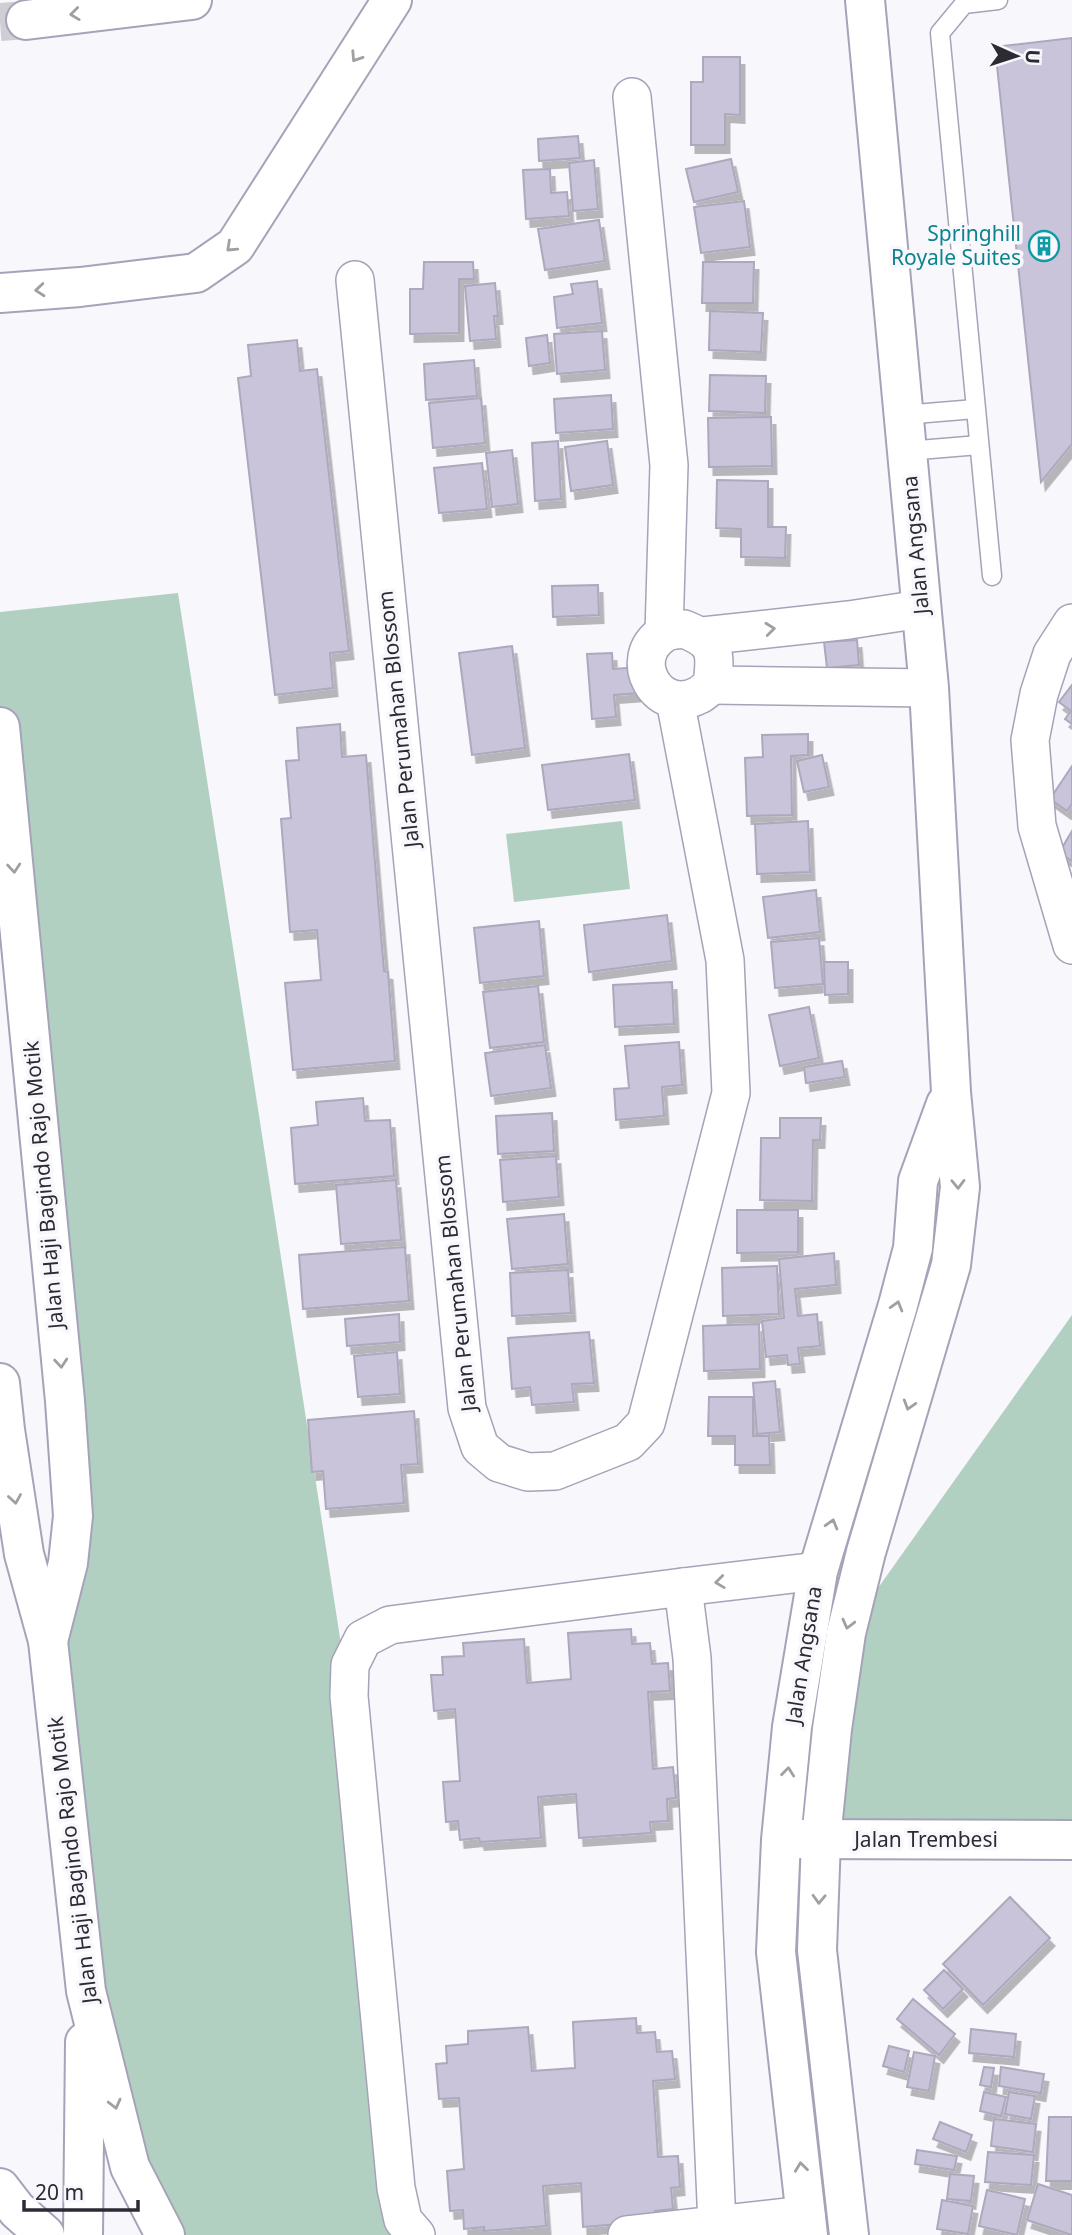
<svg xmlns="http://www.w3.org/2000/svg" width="1072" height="2235" viewBox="0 0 1072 2235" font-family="'Noto Sans',sans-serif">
<defs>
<filter id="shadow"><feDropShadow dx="4.5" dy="8" stdDeviation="0" flood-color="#0004"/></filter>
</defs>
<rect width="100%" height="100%" fill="#f8f7fc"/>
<g fill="#b2d0c1">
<polygon points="178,593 349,1696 396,2235 165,2235 130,2167 48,1641 73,1516 0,731 0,612"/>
<polygon points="622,821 630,889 514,902 506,834"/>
<polygon points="1072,1315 1072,1840 821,1839 846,1633"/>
</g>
<g fill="#c9c4da" stroke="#ada8bd" stroke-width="2" filter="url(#shadow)">
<polygon points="1072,38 1072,444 1041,482 995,47"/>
<polygon points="703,57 740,57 740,115 725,114 725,145 691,145 691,82 703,82"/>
<polygon points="578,136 580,158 539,161 538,139"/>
<polygon points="731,159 738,192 694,202 686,169"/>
<polygon points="594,160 598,209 573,211 569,163"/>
<polygon points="550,169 551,193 567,192 569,216 526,219 523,170"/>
<polygon points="744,201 750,247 701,253 694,207"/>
<polygon points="599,220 605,261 545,270 538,229"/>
<polygon points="424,262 473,262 474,279 459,279 459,333 410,334 410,289 423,289"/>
<polygon points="703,262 754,262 753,303 702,303"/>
<polygon points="597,281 602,323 557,328 554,297 573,294 571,284"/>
<polygon points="495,283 498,316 494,316 496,339 470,341 465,286"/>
<polygon points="710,311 763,313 761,352 709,350"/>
<polygon points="602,331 605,370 557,374 554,334"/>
<polygon points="547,335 550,363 529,366 526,338"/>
<polygon points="297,340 300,371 317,369 349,651 330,653 333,688 275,695 238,378 251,376 248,345"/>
<polygon points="474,360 477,396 426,400 424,364"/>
<polygon points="710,375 766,376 765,413 709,411"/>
<polygon points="611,395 613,429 556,433 554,399"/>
<polygon points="481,398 485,443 433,448 429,403"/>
<polygon points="771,417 772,466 709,467 708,418"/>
<polygon points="558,441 561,499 535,501 532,443"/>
<polygon points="607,441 613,485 571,491 565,447"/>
<polygon points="512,450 518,504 492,507 486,453"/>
<polygon points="482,463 487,509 439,513 434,468"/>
<polygon points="717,480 768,481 768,527 786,527 785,558 741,557 741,529 716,528"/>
<polygon points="598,585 599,615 553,617 552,586"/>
<polygon points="857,640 859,665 827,668 824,642"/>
<polygon points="512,646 525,748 472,755 459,653"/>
<polygon points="612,653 613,669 639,667 641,693 614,695 616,717 592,719 587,654"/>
<polygon points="1072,685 1072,724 1065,719 1071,711 1059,702"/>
<polygon points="340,724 342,757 366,755 384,971 388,972 395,1061 293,1070 285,983 321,980 317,930 290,932 281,819 291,818 286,761 299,760 297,728"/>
<polygon points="808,734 808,755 791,756 792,815 747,816 745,758 763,757 762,735"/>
<polygon points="629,754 635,800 548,810 542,765"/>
<polygon points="822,755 829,787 804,792 797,761"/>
<polygon points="1072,766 1072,804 1067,811 1050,799"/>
<polygon points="808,821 810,872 757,874 755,824"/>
<polygon points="1072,831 1072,861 1059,853"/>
<polygon points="816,890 820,932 768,938 763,897"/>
<polygon points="667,915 672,961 589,972 584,925"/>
<polygon points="539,921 544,976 480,983 474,928"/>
<polygon points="819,938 823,984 775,988 771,942"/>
<polygon points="824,962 848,962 848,994 825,995"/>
<polygon points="672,982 674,1024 615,1027 613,985"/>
<polygon points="538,986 544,1042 490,1048 483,992"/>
<polygon points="809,1007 819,1058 780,1066 769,1015"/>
<polygon points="679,1042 682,1085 662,1087 664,1116 616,1120 614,1089 629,1088 625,1046"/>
<polygon points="545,1045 551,1088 491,1096 485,1053"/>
<polygon points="842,1061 845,1077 806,1083 804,1067"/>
<polygon points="363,1098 365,1121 390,1120 394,1176 295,1184 291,1128 318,1125 316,1102"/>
<polygon points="552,1113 554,1151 498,1154 496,1116"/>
<polygon points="780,1118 821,1118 820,1140 813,1140 812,1201 760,1200 761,1138 780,1138"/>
<polygon points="556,1156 559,1197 503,1202 500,1160"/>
<polygon points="396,1180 401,1240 341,1244 336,1185"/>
<polygon points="737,1210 798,1210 798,1252 737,1253"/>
<polygon points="564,1214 568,1264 512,1269 507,1219"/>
<polygon points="405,1247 409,1301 303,1309 299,1255"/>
<polygon points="834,1253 836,1285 795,1289 798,1316 817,1314 820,1346 798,1348 800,1364 788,1365 787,1355 766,1357 762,1321 784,1318 779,1259"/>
<polygon points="777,1266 779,1314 723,1316 722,1268"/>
<polygon points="568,1270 571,1313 512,1316 510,1273"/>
<polygon points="399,1314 400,1342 347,1346 345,1319"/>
<polygon points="759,1324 760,1369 704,1371 703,1326"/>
<polygon points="589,1332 594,1383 572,1384 574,1402 532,1405 530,1387 512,1389 508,1338"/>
<polygon points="397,1352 400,1394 358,1397 354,1356"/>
<polygon points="775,1381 780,1432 757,1434 753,1383"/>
<polygon points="709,1397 753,1397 753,1436 769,1436 770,1465 735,1465 735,1436 708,1436"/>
<polygon points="414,1411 418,1464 401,1465 404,1503 326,1509 323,1471 312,1472 308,1420"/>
<polygon points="631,1629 632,1644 650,1643 652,1664 668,1663 670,1691 648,1692 653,1769 673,1767 676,1798 667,1799 668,1821 650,1822 651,1833 579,1838 576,1794 538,1797 541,1838 480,1842 479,1838 460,1840 458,1821 446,1822 443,1782 460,1781 455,1709 434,1711 431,1675 443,1675 442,1657 464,1656 463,1643 524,1639 527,1683 571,1679 568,1633"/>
<polygon points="1010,1897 1050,1938 983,2005 943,1964"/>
<polygon points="944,1970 963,1989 943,2009 924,1990"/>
<polygon points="913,1999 955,2034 939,2055 897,2019"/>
<polygon points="636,2018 637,2033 655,2032 657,2052 672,2051 675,2079 653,2081 658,2157 678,2156 680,2187 671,2188 673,2209 655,2211 656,2221 583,2227 581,2183 543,2186 546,2226 484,2231 484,2227 464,2229 463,2210 450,2211 447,2171 464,2169 459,2098 439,2099 436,2064 447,2063 446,2046 468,2044 468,2031 528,2027 532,2071 575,2068 573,2022"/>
<polygon points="971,2029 1016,2034 1014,2057 969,2053"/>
<polygon points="889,2046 909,2051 904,2072 883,2066"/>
<polygon points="914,2052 935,2056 929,2091 907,2087"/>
<polygon points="984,2067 994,2068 991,2087 980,2085"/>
<polygon points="1001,2067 1044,2074 1041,2093 999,2086"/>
<polygon points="984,2092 1006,2097 1001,2116 980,2111"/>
<polygon points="1009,2092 1035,2096 1031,2119 1005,2114"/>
<polygon points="1049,2117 1072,2117 1072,2181 1046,2181"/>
<polygon points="994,2119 1036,2124 1033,2152 991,2146"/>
<polygon points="940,2122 972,2135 966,2152 933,2139"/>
<polygon points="917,2150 957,2156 954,2170 915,2164"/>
<polygon points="988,2152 1034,2155 1031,2185 985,2182"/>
<polygon points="950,2174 974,2176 971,2201 947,2199"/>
<polygon points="1038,2184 1072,2195 1072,2235 1027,2220"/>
<polygon points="987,2190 1025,2199 1017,2235 979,2226"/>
<polygon points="942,2200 973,2206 968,2234 937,2229"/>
</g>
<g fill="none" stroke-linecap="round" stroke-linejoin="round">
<polyline stroke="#cfced4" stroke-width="38" stroke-dasharray="38 19" stroke-linecap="butt" points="0,22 26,20"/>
<g stroke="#a6a3b8" stroke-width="21">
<g id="lane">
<polyline points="903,415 975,409"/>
<polyline points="907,451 979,445"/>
<polyline points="992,576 940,33 964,4 998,0"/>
</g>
</g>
<g stroke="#a6a3b8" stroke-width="40">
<g id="street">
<polyline points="632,97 669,465 664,633"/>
<polyline points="355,280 467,1408 480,1447 499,1463 528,1472 555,1471 628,1442 646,1423 731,1093 725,960 675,700"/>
<polyline points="1072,623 1052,654 1039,694 1030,740 1037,826 1072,945"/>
<path d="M684,629C717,642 716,653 712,685C708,688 703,693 699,695C658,717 625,659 663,634C668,630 677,630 684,629Z"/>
<polyline points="703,636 849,620 921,609"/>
<polyline points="712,685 929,688"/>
<polyline points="683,1587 818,1571"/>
<polyline points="416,2235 403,2220 396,2188 349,1696 350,1665 363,1639 390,1625 683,1587 692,1658 717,2224"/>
<polyline points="627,2235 806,2215"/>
</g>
</g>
<g stroke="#a6a3b8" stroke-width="42">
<g id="secondary">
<polyline points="26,20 192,0"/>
<polyline points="0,293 80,287 196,273 235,246 392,0"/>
<polyline points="0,727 65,1401 73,1516 68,1563 48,1641"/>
<polyline points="0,1383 5,1430 24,1554 48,1641 86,1991 130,2167 165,2235"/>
<polyline points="797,1839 1072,1840"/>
<polyline points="0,2188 17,2210 45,2235"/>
<polyline points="83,2235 85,2042"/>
<polyline points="808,2235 776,1952 781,1840 792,1727 818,1571 898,1305 913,1248 918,1181 946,1104"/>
<polyline points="849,2235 817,1950 821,1839 832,1729 846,1633 866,1552 951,1265 960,1187 951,1092 929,688 865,0"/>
</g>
</g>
<use href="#lane" stroke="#fff" stroke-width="18"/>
<use href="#street" stroke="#fff" stroke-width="37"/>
<use href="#secondary" stroke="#fff" stroke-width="38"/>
</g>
<defs><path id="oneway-chevron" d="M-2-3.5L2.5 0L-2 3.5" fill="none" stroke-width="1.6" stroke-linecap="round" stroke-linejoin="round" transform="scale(1.75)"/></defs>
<g stroke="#a0a0a3">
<use href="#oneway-chevron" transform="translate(75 14) rotate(173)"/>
<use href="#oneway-chevron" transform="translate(356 57) rotate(123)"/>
<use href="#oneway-chevron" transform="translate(231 247) rotate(137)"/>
<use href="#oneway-chevron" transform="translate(40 290) rotate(175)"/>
<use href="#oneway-chevron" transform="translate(770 629) rotate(-6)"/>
<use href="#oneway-chevron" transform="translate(14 868) rotate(85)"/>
<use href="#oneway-chevron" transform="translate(958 1184) rotate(89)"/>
<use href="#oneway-chevron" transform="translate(897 1306) rotate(-74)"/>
<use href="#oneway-chevron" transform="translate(61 1363) rotate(85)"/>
<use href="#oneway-chevron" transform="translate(909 1405) rotate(107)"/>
<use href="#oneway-chevron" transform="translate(15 1499) rotate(81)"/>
<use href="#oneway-chevron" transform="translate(832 1524) rotate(-74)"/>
<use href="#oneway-chevron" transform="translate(720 1582) rotate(173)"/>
<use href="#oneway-chevron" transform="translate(848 1624) rotate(104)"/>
<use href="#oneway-chevron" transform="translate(788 1772) rotate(-84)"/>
<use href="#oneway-chevron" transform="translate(819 1899) rotate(92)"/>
<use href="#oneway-chevron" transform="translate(115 2104) rotate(76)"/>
<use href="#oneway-chevron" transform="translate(801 2167) rotate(-97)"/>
</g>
<defs>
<g id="building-ring" transform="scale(1.575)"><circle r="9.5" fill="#f8f7fc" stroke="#0f9aa8" stroke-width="1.5"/><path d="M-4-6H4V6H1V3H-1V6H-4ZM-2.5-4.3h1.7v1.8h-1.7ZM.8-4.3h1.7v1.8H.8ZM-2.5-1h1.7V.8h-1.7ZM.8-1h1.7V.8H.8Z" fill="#0f9aa8"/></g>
</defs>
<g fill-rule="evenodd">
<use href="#building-ring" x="1044" y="246"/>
</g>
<g text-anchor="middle" stroke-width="7" stroke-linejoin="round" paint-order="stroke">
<g font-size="21" fill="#0d838f" stroke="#f8f7fc" text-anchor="end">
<text x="1021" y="241">Springhill<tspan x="1021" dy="24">Royale Suites</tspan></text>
</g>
<g font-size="21" fill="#2c2b33" stroke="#f8f7fc">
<text transform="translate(916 545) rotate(-95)" y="7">Jalan Angsana</text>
<text transform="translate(399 719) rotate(-96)" y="7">Jalan Perumahan Blossom</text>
<text transform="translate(44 1185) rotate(-95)" y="7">Jalan Haji Bagindo Rajo Motik</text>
<text transform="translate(456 1283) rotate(-96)" y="7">Jalan Perumahan Blossom</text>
<text transform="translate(804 1655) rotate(-81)" y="7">Jalan Angsana</text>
<text x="926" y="1847">Jalan Trembesi</text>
<text transform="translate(73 1860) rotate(-97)" y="7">Jalan Haji Bagindo Rajo Motik</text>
</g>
</g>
<g transform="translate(1016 56) rotate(93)" stroke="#f8f7fc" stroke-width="5" paint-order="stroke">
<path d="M0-5L12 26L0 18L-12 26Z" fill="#2c2b33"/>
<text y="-10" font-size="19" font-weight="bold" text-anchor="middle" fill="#2c2b33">U</text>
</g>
<path d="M24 2200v10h114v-10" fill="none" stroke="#2c2b33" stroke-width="3.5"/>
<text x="35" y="2200" font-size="21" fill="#2c2b33" stroke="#f8f7fc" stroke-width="5" paint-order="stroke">20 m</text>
</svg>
